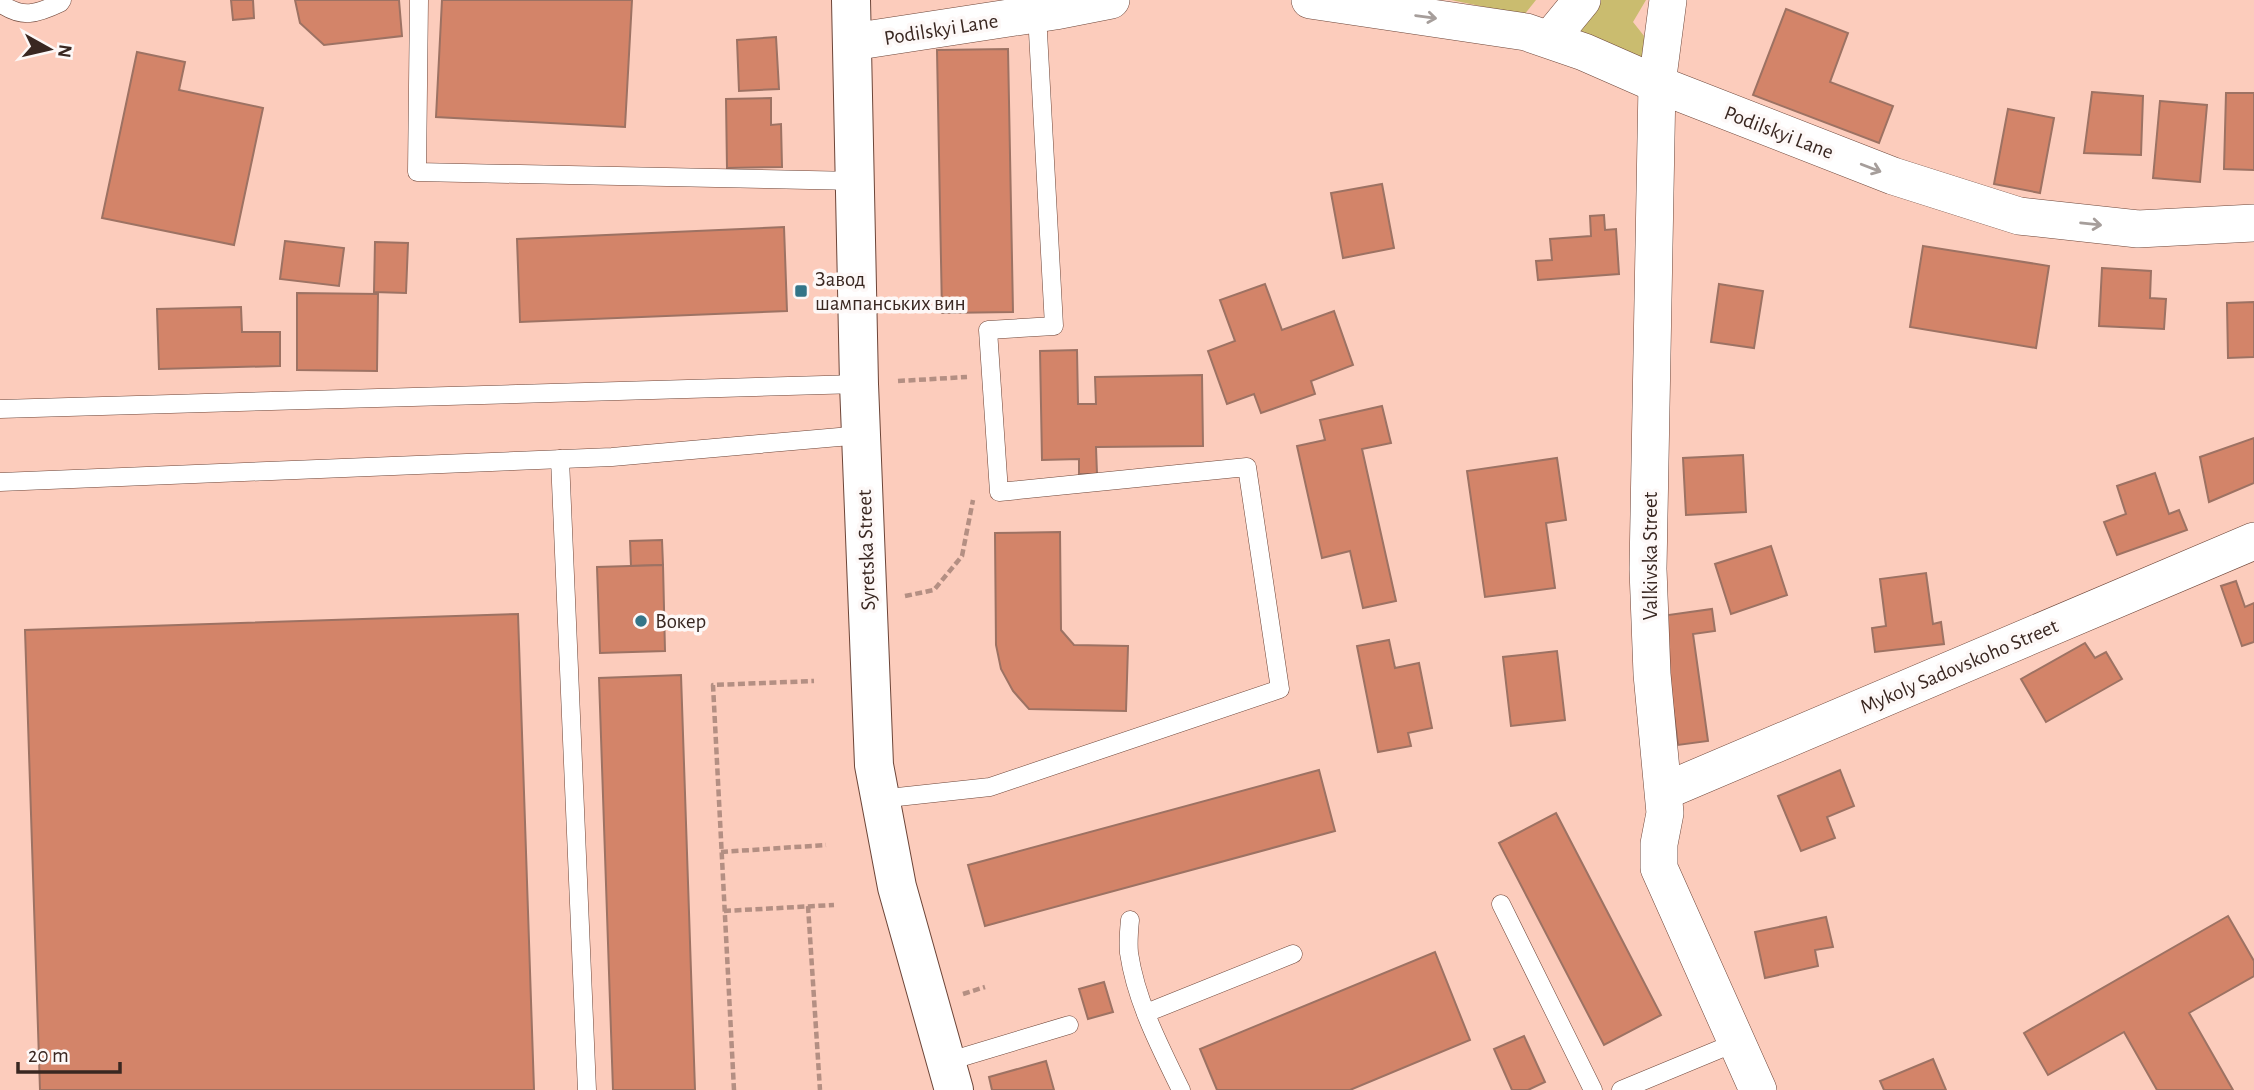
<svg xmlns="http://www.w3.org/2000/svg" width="2254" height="1090" viewBox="0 0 2254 1090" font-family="'Alegreya Sans',sans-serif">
<rect width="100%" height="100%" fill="#fcccbc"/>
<g fill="#cabc6f">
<polygon points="1451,0 1536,0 1524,15"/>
<polygon points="1596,0 1646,0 1633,22 1652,46 1646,62 1579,41 1577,24"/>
</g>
<g fill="#d38469" stroke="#9d7263" stroke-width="2">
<polygon points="231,0 253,0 254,18 233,20"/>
<polygon points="295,0 399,0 402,36 324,45 300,23"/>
<polygon points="442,0 632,0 625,127 436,117"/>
<polygon points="1786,9 1848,33 1830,82 1893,106 1879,143 1753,95"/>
<polygon points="776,37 779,89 739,91 737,40"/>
<polygon points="1008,49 1013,312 942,313 937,50"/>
<polygon points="137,52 185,62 179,90 263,108 234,245 102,218"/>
<polygon points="2092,92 2143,96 2141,155 2084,153"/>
<polygon points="2226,93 2254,93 2254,170 2224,169"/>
<polygon points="771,98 771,125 781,124 782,167 727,168 726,99"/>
<polygon points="2160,101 2207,105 2200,182 2153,178"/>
<polygon points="2008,109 2054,118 2040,193 1994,184"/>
<polygon points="1382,184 1394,248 1343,258 1331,193"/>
<polygon points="1604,215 1605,230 1616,229 1619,274 1538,280 1536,261 1552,260 1550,239 1591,236 1590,216"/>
<polygon points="784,227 787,311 520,322 517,239"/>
<polygon points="285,241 344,248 339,286 280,279"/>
<polygon points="375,242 408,243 406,293 374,292"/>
<polygon points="1923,246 2049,266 2036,348 1910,327"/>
<polygon points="2102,268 2151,271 2150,298 2166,299 2164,329 2099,326"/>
<polygon points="1265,284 1282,330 1334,311 1353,365 1311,381 1315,394 1261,413 1254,394 1227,404 1208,351 1235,341 1220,300"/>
<polygon points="1719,284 1763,291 1754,348 1711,342"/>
<polygon points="297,293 378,294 377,371 297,370"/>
<polygon points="2254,302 2254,357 2228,358 2227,303"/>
<polygon points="241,307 242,332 280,332 280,366 159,369 157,309"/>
<polygon points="1077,350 1078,404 1096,404 1095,377 1202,375 1203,446 1096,447 1097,474 1079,474 1079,459 1042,460 1040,351"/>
<polygon points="1382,406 1391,443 1362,449 1396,601 1363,608 1350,551 1322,558 1297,446 1325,440 1320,420"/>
<polygon points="2254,438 2254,483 2209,502 2200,457"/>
<polygon points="1743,455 1746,512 1686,515 1683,458"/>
<polygon points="1557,458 1566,520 1546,523 1555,588 1485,597 1467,471"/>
<polygon points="2155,473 2169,514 2179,510 2187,530 2117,555 2104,522 2126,514 2117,486"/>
<polygon points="1060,532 1061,630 1074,645 1128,646 1126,711 1029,709 1013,691 1001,669 996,645 995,533"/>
<polygon points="662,540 663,565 631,566 630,541"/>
<polygon points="1771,546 1787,595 1731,614 1715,564"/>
<polygon points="663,565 665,651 600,653 597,567"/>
<polygon points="1926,573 1933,624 1941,622 1944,644 1875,652 1872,628 1886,626 1880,579"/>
<polygon points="2236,581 2245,607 2254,603 2254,642 2242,646 2221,586"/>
<polygon points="1712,609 1715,631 1693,634 1708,741 1678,745 1661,616"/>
<polygon points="518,614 534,1090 40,1090 25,630"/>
<polygon points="1389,640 1395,668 1419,663 1432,728 1408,733 1411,746 1378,752 1357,646"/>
<polygon points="2085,643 2095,658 2106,652 2122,679 2046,722 2021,679"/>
<polygon points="1557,651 1565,720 1511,726 1503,657"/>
<polygon points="681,675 695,1090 613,1090 599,678"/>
<polygon points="1319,770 1335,831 985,926 968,865"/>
<polygon points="1840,770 1854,806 1827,817 1835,838 1801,851 1778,796"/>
<polygon points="1556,813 1661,1015 1604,1045 1499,843"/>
<polygon points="2228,916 2254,961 2254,976 2189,1013 2233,1090 2157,1090 2124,1032 2048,1075 2024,1033"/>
<polygon points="1826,917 1833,947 1815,950 1818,966 1765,978 1755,932"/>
<polygon points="1435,952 1470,1040 1350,1090 1217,1090 1200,1049"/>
<polygon points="1104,982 1113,1012 1088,1019 1079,989"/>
<polygon points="1524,1036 1545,1082 1528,1090 1512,1090 1494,1049"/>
<polygon points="1933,1059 1946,1090 1884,1090 1880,1081"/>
<polygon points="1046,1061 1054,1090 992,1090 989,1077"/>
</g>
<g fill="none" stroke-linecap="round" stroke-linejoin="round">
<g stroke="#6d4538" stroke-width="19">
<g id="service">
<polyline points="419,0 417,172 856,181"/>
<path d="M0,3C22,19 37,14 60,3L62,0"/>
<polyline points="0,409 859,384"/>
<polyline points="560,459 587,1090"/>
<polyline points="0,482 612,457 862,435"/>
<polyline points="879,799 990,787 1280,689 1247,467 999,492 988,330 1054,326 1037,14"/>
<polyline points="1501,904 1593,1090"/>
<path d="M1130,920C1129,930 1128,942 1129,953C1136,1001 1160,1047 1181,1090"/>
<polyline points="1146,1013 1293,954"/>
<polyline points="946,1062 1069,1025"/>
<polyline points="1621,1090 1737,1042"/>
</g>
</g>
<g stroke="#6d4538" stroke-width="38">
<g id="minor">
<polyline points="1310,0 1526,32 1584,52 1657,84 1893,176 2019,216 2138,229 2254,223"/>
<polyline points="1668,0 1657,84 1648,569 1652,674 1665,813 1659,844 1659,868 1758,1090"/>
<polyline points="1550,39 1582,0"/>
<polyline points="852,42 1055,11 1111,0"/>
<polyline points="1665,791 2254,541"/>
</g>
</g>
<g stroke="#6d4538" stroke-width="40">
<polyline id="secondary" points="851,0 859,384 874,765 897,887 954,1090"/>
</g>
<g stroke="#b48f83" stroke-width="4.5" stroke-dasharray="7 3.5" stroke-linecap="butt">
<polyline points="898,381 967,377"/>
<polyline points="905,596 934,590 962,556 973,500"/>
<polyline points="721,852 826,845"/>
<polyline points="808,906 820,1090"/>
<polyline points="724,911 834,905"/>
<polyline points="963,994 985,987"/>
<polyline points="734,1090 713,685 814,681"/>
</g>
<use href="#service" stroke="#fff" stroke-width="18"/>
<use href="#minor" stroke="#fff" stroke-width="37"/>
<use href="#secondary" stroke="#fff" stroke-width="38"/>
</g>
<defs><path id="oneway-shaft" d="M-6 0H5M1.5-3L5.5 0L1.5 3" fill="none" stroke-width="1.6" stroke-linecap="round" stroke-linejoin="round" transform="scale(1.75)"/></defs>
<g stroke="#a69e9b">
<use href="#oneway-shaft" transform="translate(1426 17) rotate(8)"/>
<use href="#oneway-shaft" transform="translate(1871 168) rotate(21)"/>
<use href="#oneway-shaft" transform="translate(2091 224) rotate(6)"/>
</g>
<g fill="#347588" stroke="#fdf8f7" stroke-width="2.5">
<rect x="794" y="284" width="14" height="14" rx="3.5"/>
<circle cx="641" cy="621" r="7"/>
</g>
<g text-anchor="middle" stroke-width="7" stroke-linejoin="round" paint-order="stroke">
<g font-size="21" fill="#392721" stroke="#fdf8f7">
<text transform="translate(941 29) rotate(-9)" y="7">Podilskyi Lane</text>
<text transform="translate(1779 132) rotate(21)" y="7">Podilskyi Lane</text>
<text transform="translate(866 550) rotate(-92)" y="7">Syretska Street</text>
<text transform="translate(1650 556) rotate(-90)" y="7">Valkivska Street</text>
<text transform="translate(1959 666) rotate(-23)" y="7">Mykoly Sadovskoho Street</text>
</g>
<g font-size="21" fill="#392721" stroke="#fdf8f7" text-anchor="start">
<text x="815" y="286">Завод<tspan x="815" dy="24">шампанських вин</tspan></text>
<text x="655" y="628">Вокер</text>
</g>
</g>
<g transform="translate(49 49) rotate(98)" stroke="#fdf8f7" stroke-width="5" paint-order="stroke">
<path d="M0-5L12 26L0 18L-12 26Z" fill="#392721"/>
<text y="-10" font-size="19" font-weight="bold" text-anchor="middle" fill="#392721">N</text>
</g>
<path d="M18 1062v10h102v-10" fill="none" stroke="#392721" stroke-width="3.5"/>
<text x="28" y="1062" font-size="21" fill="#392721" stroke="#fdf8f7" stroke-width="5" paint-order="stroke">20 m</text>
</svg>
